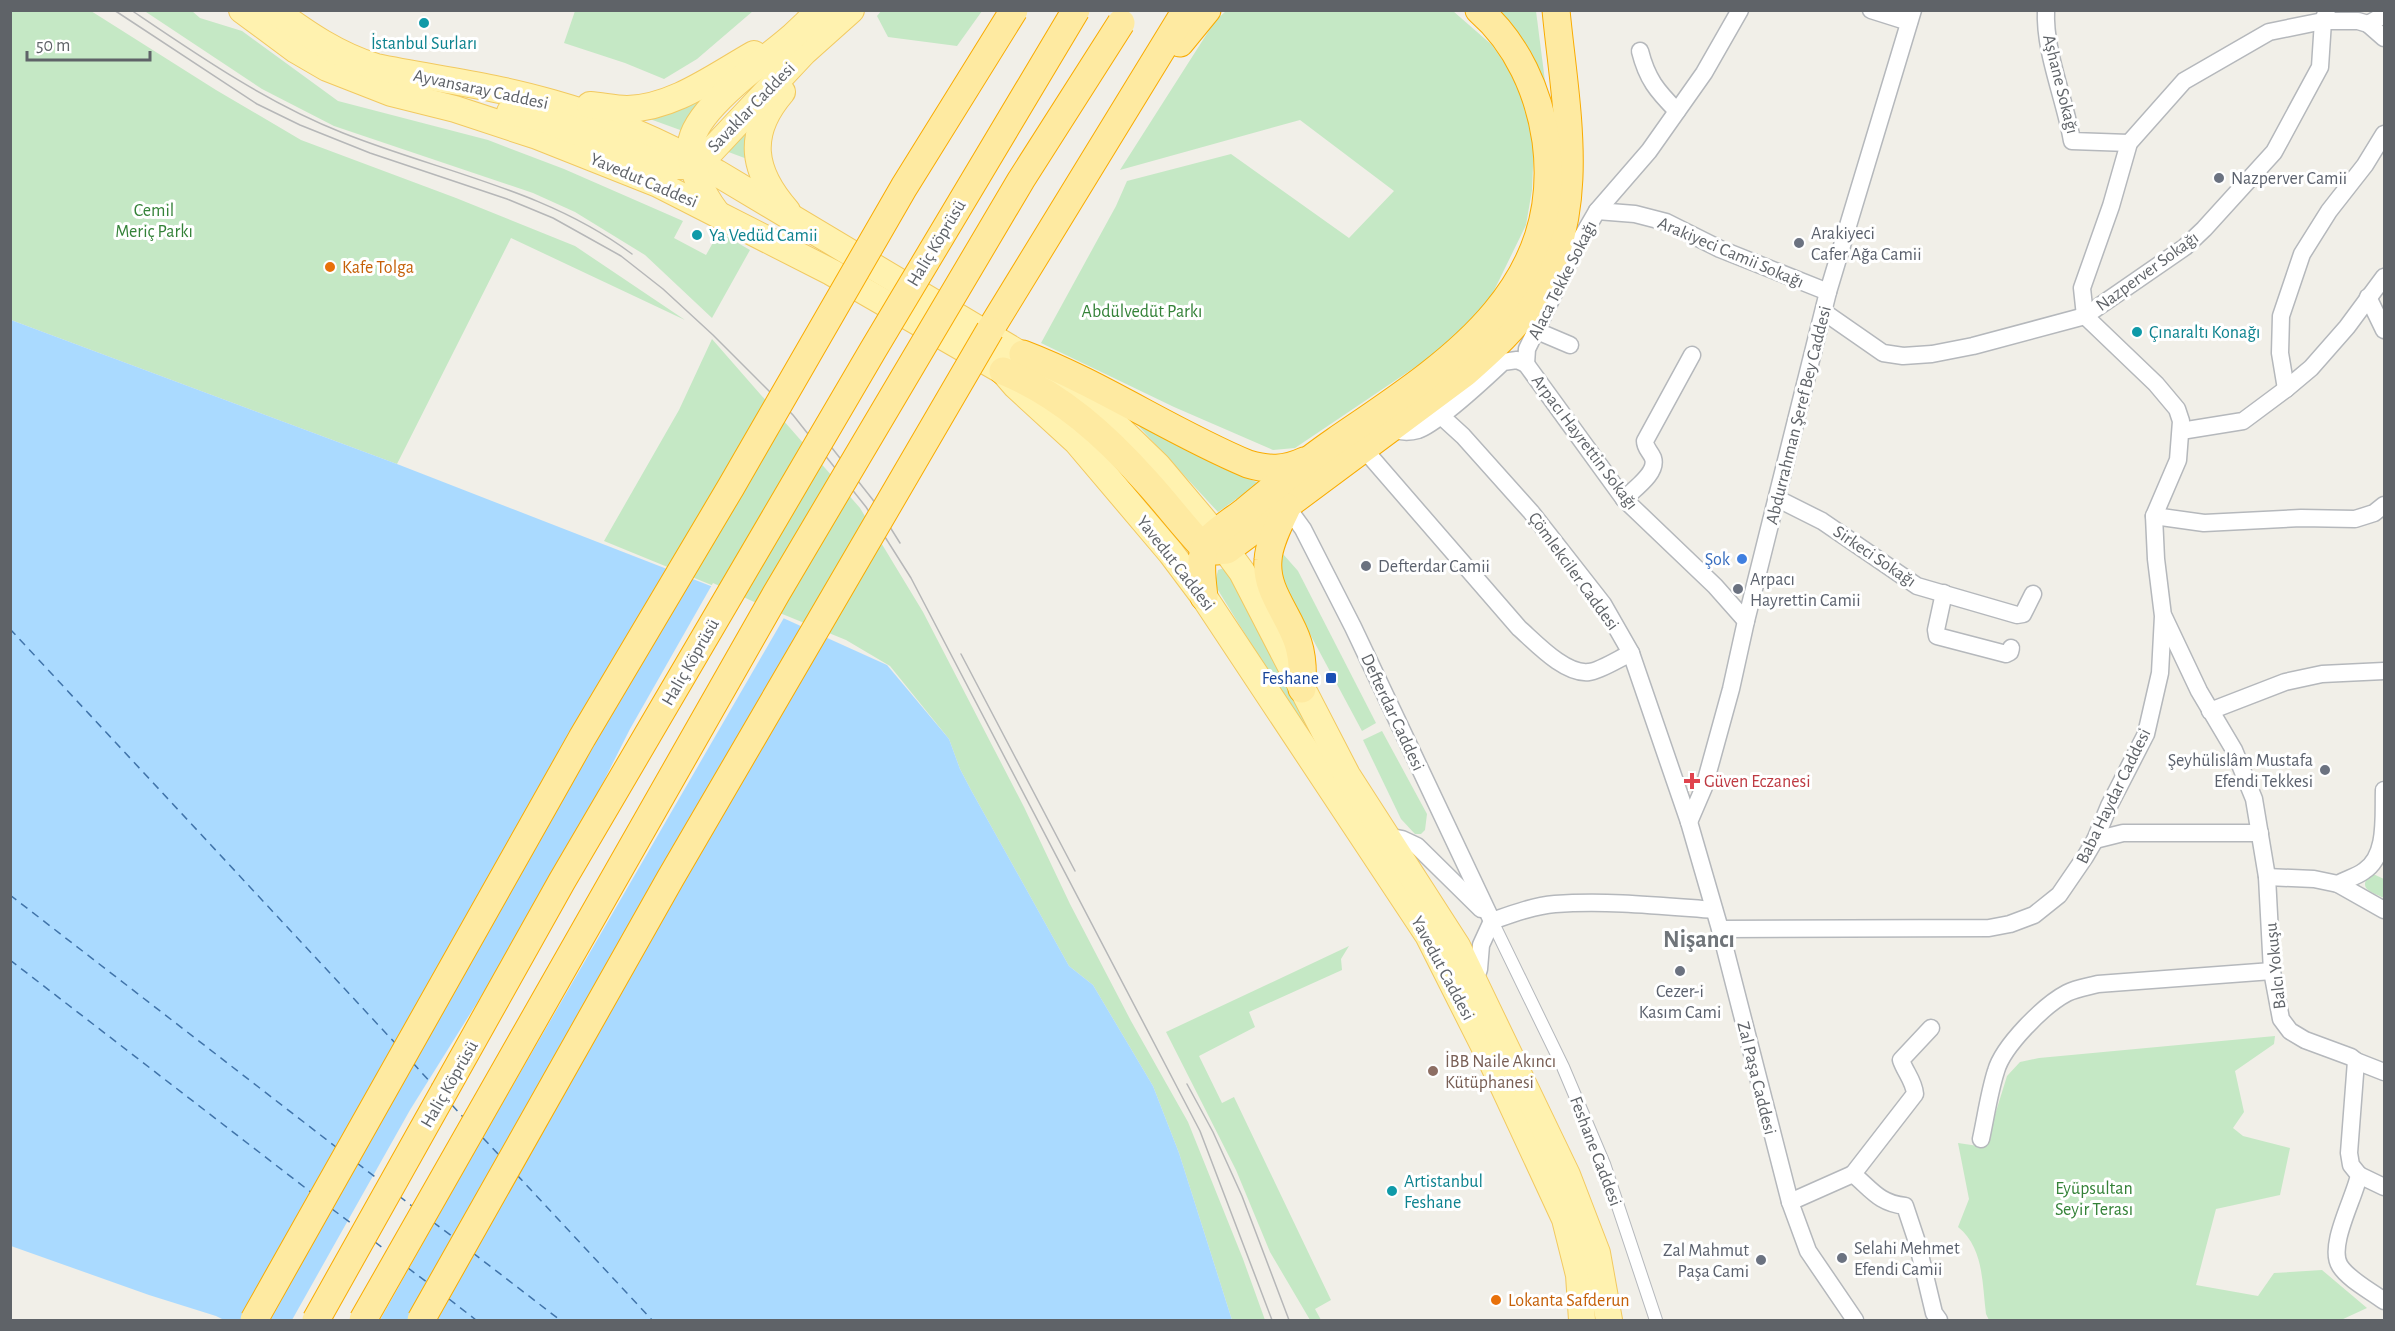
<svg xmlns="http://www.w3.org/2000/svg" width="2395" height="1331" viewBox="0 0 2395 1331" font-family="'Alegreya Sans',sans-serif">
<rect width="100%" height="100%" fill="#f1efe8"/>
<g fill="#c5e8c5">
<polygon points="147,10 192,11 200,18 242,31 338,101 488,140 564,169 683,221 674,238 706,255 719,232 750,250 712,318 645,255 575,212 533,193 334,126 262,89 146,12"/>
<polygon points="882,10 982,10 982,11 957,46 888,37 877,16"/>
<polygon points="10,11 91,11 216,90 301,140 456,198 575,246 685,320 511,238 397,464 11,320"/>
<polygon points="575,11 575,10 753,11 697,59 664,79 625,63 564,43"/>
<polygon points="1226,11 1453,11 1492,45 1521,87 1534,142 1532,190 1526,225 1485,309 1448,345 1295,448 1273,450 1174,407 1041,343 1116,206 1127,181 1231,154 1349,238 1394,191 1300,120 1120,170 1215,21"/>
<polygon points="1494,11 1536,11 1546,89"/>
<polygon points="720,84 683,131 647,118"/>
<polygon points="754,119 750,160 723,150"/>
<polygon points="712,339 860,508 923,612 1024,807 1070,904 1131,1021 1188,1122 1243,1259 1265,1320 1232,1320 1179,1153 1153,1086 1093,985 1069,966 971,790 960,769 949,739 890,666 846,640 604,541 679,410"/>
<polygon points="1132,419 1217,466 1259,483 1218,512"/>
<polygon points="1283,554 1298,571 1376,723 1362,731 1281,580 1280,556"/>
<polygon points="1227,567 1311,729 1305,732 1218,590 1215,583 1218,570"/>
<polygon points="1382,731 1427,814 1425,830 1421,834 1415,834 1401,819 1363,740"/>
<path d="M2371,873L2384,879V898C2370,891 2357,889 2371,873Z"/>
<polygon points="1349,946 1341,959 1342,970 1249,1012 1255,1027 1199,1056 1222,1103 1234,1097 1331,1300 1315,1309 1321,1320 1310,1320 1270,1252 1236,1170 1166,1032"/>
<path d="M2275,1036L2274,1044L2235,1071L2244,1112L2233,1128L2243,1136L2290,1148L2280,1195L2216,1209L2196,1285L2258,1296L2274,1273L2322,1270L2367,1308L2341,1320H1989L1986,1314C1982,1283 1984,1248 1958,1227L1969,1199L1958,1143L1985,1147L2007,1076L2020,1062L2039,1058Z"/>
</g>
<polygon fill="#aadaff" points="11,320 397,464 721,590 887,665 949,739 960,769 971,790 1069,966 1093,985 1153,1086 1179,1153 1232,1320 224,1320 216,1316 149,1295 11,1246"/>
<polygon fill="#f1efe8" points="713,583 785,616 480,1142 380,1320 292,1320 410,1110 555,878 630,729"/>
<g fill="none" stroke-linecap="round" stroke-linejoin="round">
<g stroke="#4174aa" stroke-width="1.5" stroke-dasharray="8 6" stroke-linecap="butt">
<polyline points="10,629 396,1044"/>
<polyline points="10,895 336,1147"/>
<polyline points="10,960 312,1193"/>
<polyline points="413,1063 432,1084"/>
<polyline points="452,1105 463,1117"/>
<polyline points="483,1138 500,1156"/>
<polyline points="357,1163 379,1180"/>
<polyline points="517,1175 652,1320"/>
<polyline points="399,1196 412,1206"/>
<polyline points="332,1209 355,1226"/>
<polyline points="433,1222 453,1237"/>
<polyline points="375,1242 388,1252"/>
<polyline points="473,1253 560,1320"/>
<polyline points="408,1268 428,1283"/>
<polyline points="449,1299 476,1320"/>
</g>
<g stroke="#b5b8bc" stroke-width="14">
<polyline id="pedestrian" points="1492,921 1563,1067 1604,1164 1656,1320"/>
</g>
<g stroke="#b5b8bc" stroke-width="19">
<g id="minor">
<polyline points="1871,10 1909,22"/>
<path d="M2046,10C2044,52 2065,99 2072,141L2129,143"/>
<polyline points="2368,24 2384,38"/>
<path d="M1640,51C1647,79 1657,91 1677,111"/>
<polyline points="1597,211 1635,214 1666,222 1720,249 1828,292"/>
<polyline points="2368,297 2384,330"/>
<polyline points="1824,312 1883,353 1903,356 1932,354 1973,346 2085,316 2185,247 2204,229 2274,152 2320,67 2323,21 2327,10"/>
<polyline points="2085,316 2082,288 2111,206 2129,143 2184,81 2269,32 2323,21 2358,21 2368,24 2384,15"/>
<polyline points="1537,331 1570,345"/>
<polyline points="1526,364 1624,499 1715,586 1746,621"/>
<polyline points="2286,389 2280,353 2281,316 2302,254 2329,211 2365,165 2384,134"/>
<polyline points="1440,415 1463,436 1531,512 1603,604 1631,653 1689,822 1720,929 1790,1202 1808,1251 1855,1320"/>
<path d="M1390,429C1400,432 1408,433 1418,430C1438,423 1486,378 1503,362L1517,360L1526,364L1527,349L1579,242L1597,211L1649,151L1704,73L1740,10"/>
<polyline points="2181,431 2243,421 2286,389 2311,368 2347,327 2384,277"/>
<path d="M1363,448L1519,628C1535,642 1565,675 1589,672C1600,671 1620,658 1631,653"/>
<path d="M1624,499C1634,489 1658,473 1653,458C1650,451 1645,448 1645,441L1692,355"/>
<polyline points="1778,499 1822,521 1917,586 2017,615 2023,614 2033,594"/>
<polyline points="1287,507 1303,529 1353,627 1492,921"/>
<polyline points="2154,516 2204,523 2301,518 2355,519 2374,513 2384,505"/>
<polyline points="1944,593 1936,630 1937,636 2006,654 2010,652 2011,648"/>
<path d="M2164,617L2199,691L2234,750L2254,799L2267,877L2272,971L2281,1019L2290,1031L2305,1040L2351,1057L2356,1061L2349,1153L2351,1165L2359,1175C2355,1197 2327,1246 2340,1266C2349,1280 2371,1291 2384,1301"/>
<polyline points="2210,711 2285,682 2322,674 2384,671"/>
<polyline points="1689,822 1704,787 1731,689 1746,621 1828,292 1913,10"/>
<polyline points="1386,836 1402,839 1417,846 1481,909"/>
<polyline points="2095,840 2123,833 2260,833"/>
<polyline points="2267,877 2314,879 2338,884 2384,910"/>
<path d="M2338,884C2346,879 2356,877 2364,871C2388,856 2383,815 2384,790"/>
<path d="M1492,921C1512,914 1533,906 1555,904C1607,900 1662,906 1714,910"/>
<polyline points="1720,929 1989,928 2010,924 2034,915 2059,895 2085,857 2095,840 2109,806 2146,734 2160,673 2163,616 2156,559 2154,516 2178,460 2181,421 2177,409 2156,384 2085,316"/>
<polyline points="1474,983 1479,969 1481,945 1492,921"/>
<polyline points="2356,1061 2384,1072"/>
<path d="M1981,1139C1986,1116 1989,1093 1996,1071C2003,1046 2044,1005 2067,993C2077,988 2087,987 2098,984L2272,971"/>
<path d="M1853,1174L1915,1094C1914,1081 1905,1072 1901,1060L1931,1028"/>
<polyline points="2359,1175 2384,1187"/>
<path d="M1790,1202L1853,1174C1872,1190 1879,1203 1905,1206L1917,1242L1934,1313L1939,1320"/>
</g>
</g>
<g stroke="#f2c960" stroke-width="28">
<g id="primary">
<polyline points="242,10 296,50 327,68 391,93 455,109 537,136 658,184 831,272 1003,371 1016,386 1077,442 1171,553 1204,597 1428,935 1493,1064 1565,1219 1579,1275 1582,1320"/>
<path d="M274,10C307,34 337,55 376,67C435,79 495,86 552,103C610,119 665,144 717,173L1060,378L1088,398L1158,466L1206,523L1242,572L1347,775L1457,946L1567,1175L1597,1253L1609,1320"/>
<path d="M782,92C746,134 752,171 787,211"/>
<path d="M590,105C603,106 615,109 627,109C673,108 715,76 754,54"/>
<polyline points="510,112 541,118 665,166 684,166 712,150 804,52 851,10"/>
<path d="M716,212C703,195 689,167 691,144C694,109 767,59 793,36C802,28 811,19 819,10"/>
</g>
</g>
<g stroke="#f9ab00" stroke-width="29">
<g id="trunk">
<polyline points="1180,43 1207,10"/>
<polyline points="990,330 1186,10"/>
<path d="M1023,354C1102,384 1171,432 1248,464C1268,470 1285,470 1304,461"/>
<path d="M1003,371C1061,395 1106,436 1147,482C1167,504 1184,527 1204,548L1216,551L1227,550L1465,373C1491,350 1518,326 1536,296C1589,210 1565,105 1556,10"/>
<path d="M1287,507C1280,523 1269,542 1268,560C1265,591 1289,614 1298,643C1303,658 1303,673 1302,689"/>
<path d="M1204,597C1202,579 1198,555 1209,539C1220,528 1233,520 1245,511C1274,487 1303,463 1335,441C1443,367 1566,293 1546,141C1539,92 1517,43 1479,10"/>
</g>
</g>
<use href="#pedestrian" stroke="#fff" stroke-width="12"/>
<use href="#minor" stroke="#fff" stroke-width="16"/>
<use href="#primary" stroke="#fff2af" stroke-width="26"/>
<use href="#trunk" stroke="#feeaa1" stroke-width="27"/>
<g stroke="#b6b7b8" stroke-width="1.5">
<polyline points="114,10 257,104 300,125 370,153 507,199 553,218 621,256 663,289 713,335 793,415 866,507 911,578 1200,1131 1272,1320"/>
<path d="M131,10C199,56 267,103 343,133C441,172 547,190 632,254"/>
<polyline points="821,434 873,500 900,543"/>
<polyline points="961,654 1075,871"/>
<polyline points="1187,1084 1213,1132 1242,1196 1289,1320"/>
</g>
<g stroke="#f9ab00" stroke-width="29" stroke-linecap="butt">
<g id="trunk-bridge">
<polyline points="254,1320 582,738 731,487 904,187 1014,10"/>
<polyline points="316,1320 562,881 873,350 1076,10"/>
<polyline points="363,1320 776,594 1021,180 1121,23"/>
<polyline points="421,1320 670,879 990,330"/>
</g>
</g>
<use href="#trunk-bridge" stroke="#feeaa1" stroke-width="27"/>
</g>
<g fill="#0f9aa8" stroke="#fff" stroke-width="2">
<circle cx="424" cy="23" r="6"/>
<circle cx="697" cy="235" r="6"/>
<circle cx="2137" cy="332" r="6"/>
<circle cx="1392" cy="1191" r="6"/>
</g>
<g fill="#6b7280" stroke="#fff" stroke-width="2">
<circle cx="2219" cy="178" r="6"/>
<circle cx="1799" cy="243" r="6"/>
<circle cx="1366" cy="566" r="6"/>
<circle cx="1738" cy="589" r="6"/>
<circle cx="2325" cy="770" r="6"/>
<circle cx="1680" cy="971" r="6"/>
<circle cx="1842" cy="1258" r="6"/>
<circle cx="1761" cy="1260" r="6"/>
</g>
<g fill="#e8710a" stroke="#fff" stroke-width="2">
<circle cx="330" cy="267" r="6"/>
<circle cx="1496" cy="1300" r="6"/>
</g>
<circle fill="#3f7fe0" stroke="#fff" stroke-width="2" cx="1742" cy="559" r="6"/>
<rect fill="#1a4fb4" stroke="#fff" stroke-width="2" x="1325" y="672" width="12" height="12" rx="3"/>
<path fill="#e0444e" stroke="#fff" stroke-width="2" d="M1689 772h6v6h6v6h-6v6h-6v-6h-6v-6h6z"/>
<circle fill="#8d6e63" stroke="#fff" stroke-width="2" cx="1433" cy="1071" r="6"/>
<g text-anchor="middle" stroke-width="6" stroke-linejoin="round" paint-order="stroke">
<g font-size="18" fill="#0d838f" stroke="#fff" text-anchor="start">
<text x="424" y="49" text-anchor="middle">İstanbul Surları</text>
<text x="709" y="241">Ya Vedüd Camii</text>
<text x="2149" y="338">Çınaraltı Konağı</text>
<text x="1404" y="1187">Artistanbul<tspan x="1404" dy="21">Feshane</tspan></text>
</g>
<g font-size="18" fill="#5f6368" stroke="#fff">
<text transform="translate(2061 84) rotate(76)" y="6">Aşhane Sokağı</text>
<text transform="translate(481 89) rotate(12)" y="6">Ayvansaray Caddesi</text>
<text transform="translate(751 107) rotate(-46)" y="6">Savaklar Caddesi</text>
<text transform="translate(644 180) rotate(23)" y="6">Yavedut Caddesi</text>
<text transform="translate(936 243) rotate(-59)" y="6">Haliç Köprüsü</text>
<text transform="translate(1731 252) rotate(23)" y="6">Arakiyeci Camii Sokağı</text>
<text transform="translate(2147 271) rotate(-36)" y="6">Nazperver Sokağı</text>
<text transform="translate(1562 280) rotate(-63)" y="6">Alaca Tekke Sokağı</text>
<text transform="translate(1798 415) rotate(-76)" y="6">Abdurrahman Şeref Bey Caddesi</text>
<text transform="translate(1585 442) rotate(53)" y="6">Arpacı Hayrettin Sokağı</text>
<text transform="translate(1875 556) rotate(34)" y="6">Sirkeci Sokağı</text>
<text transform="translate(1176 563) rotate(52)" y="6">Yavedut Caddesi</text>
<text transform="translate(1574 571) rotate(54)" y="6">Çömlekciler Caddesi</text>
<text transform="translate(690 662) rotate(-60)" y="6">Haliç Köprüsü</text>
<text transform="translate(1393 712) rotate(65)" y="6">Defterdar Caddesi</text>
<text transform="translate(2113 796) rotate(-64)" y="6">Baba Haydar Caddesi</text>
<text transform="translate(2275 966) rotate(-96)" y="6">Balcı Yokuşu</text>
<text transform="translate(1443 968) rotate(62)" y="6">Yavedut Caddesi</text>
<text transform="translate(1757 1078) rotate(76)" y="6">Zal Paşa Caddesi</text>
<text transform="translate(449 1084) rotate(-60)" y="6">Haliç Köprüsü</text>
<text transform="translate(1596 1151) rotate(69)" y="6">Feshane Caddesi</text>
</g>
<g font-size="18" fill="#5b616d" stroke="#fff" text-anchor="start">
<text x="2231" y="184">Nazperver Camii</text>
<text x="1811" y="239">Arakiyeci<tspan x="1811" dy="21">Cafer Ağa Camii</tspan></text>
<text x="1378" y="572">Defterdar Camii</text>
<text x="1750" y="585">Arpacı<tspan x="1750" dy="21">Hayrettin Camii</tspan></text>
<text x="2313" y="766" text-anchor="end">Şeyhülislâm Mustafa<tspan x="2313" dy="21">Efendi Tekkesi</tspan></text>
<text x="1680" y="997" text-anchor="middle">Cezer-i<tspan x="1680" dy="21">Kasım Cami</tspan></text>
<text x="1854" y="1254">Selahi Mehmet<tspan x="1854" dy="21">Efendi Camii</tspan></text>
<text x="1749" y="1256" text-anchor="end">Zal Mahmut<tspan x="1749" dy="21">Paşa Cami</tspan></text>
</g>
<g font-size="18" fill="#348238" stroke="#fff">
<text x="154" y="216">Cemil<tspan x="154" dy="21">Meriç Parkı</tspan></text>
<text x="1142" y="317">Abdülvedüt Parkı</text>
<text x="2094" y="1194">Eyüpsultan<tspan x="2094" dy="21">Seyir Terası</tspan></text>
</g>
<g font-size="18" fill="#c56008" stroke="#fff" text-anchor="start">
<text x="342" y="273">Kafe Tolga</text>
<text x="1508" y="1306">Lokanta Safderun</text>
</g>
<g font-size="18" fill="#366cbe" stroke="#fff" text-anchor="end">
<text x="1730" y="565">Şok</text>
</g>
<g font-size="18" fill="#164399" stroke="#fff" text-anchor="end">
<text x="1319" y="684">Feshane</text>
</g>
<g font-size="18" fill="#be3a42" stroke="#fff" text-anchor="start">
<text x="1704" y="787">Güven Eczanesi</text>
</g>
<g font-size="18" fill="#785e54" stroke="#fff" text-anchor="start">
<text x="1445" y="1067">İBB Naile Akıncı<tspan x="1445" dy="21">Kütüphanesi</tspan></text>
</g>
<g font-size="24" font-weight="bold" fill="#70757a" stroke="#fff">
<text x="1699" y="947">Nişancı</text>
</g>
</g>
<rect width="2395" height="1331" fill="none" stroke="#5f6368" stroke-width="24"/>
<path d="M27 51v9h123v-9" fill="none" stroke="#5f6368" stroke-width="3"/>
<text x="36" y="51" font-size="18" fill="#5f6368" stroke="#ffffff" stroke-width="4.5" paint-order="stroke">50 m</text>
</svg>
